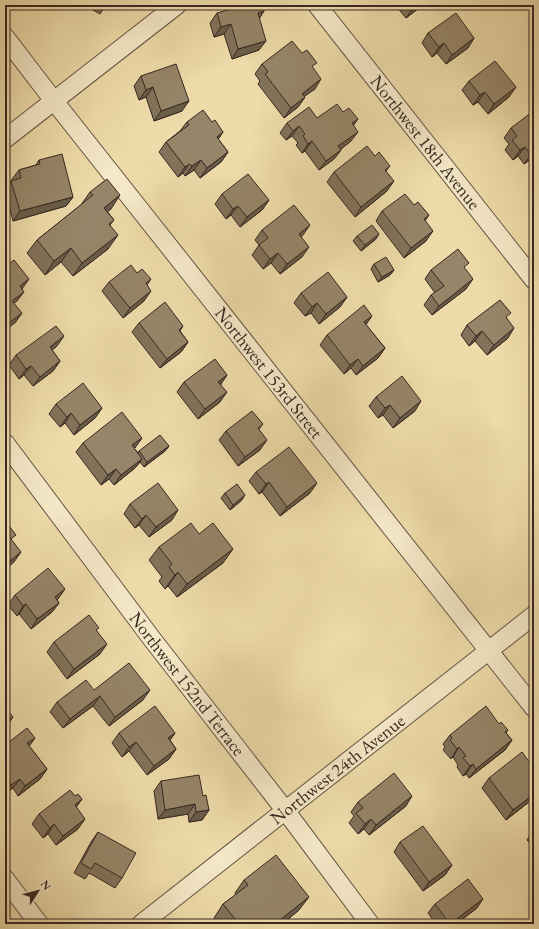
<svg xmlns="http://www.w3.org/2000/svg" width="539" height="929" viewBox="0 0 539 929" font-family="'EB Garamond',serif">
<rect width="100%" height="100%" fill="#eedba9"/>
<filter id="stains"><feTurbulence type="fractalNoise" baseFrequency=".005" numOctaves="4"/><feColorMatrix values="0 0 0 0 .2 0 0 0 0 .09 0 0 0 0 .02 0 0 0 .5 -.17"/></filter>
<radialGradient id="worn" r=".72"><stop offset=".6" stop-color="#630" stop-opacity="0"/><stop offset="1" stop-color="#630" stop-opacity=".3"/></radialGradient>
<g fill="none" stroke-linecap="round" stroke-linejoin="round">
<g stroke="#655544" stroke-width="20">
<g id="minor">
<path id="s1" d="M317,5L534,280"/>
<path id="s2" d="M5,37L54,101L534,708"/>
<polyline points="5,139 177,5"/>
<path id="s3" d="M5,443L152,639L285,810L370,924"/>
<polyline points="5,879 39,924"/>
<path id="s4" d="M141,924L534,615"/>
</g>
</g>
<use href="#minor" stroke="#f4e8c7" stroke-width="18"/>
</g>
<g fill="#817259" stroke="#372822">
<polygon points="69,5 76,5 74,8"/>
<polygon points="84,5 106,5 100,14"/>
<polygon points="389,5 423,5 406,18 396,6 392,10"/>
<polygon points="264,11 259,18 259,50 232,59 224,34 214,37 210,23 217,13"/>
<polygon points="428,33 474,38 468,48 446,64 437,53 432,57 422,43"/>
<polygon points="262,64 313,68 315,89 304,96 305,97 298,107 284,118 258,84 260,81 255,74"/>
<polygon points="141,76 182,111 154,121 146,97 139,100 134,86"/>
<polygon points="469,81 509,97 488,114 478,102 473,105 462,90"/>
<polygon points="534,90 534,101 530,95"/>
<polygon points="534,114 534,157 524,164 518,156 513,160 505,150 509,144 504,138 511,128"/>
<polygon points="317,118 353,125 351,141 341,149 341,150 334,159 319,170 305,151 302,153 296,145 298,143 292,136 286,140 280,133 287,123"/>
<polygon points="187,122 212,122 223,132 218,139 228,152 221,162 200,178 194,170 185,176 183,173 178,177 159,152 166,142 180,131"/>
<polygon points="375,156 390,166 386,171 387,191 355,217 327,182 334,172"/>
<polygon points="39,160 73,197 66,206 13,221 5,190 11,181 12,180 12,179 19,170 36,165"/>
<polygon points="90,192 111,209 107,211 114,220 110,225 108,249 73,276 61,262 45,275 27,253 37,240 81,205"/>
<polygon points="222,194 269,200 262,210 240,227 231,215 226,219 215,204"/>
<polygon points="414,205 429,215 425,221 426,241 404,258 376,221 382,211"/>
<polygon points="262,230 303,235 301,237 302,257 280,274 271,263 263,269 252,255 259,245 255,240"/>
<polygon points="357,236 376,239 361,251 353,241"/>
<polygon points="374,264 394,270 390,275 378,282 371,269"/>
<polygon points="465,269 466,289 432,315 424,305 431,295 435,293 425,279 431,270"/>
<polygon points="137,273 151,279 147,285 144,301 123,318 102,291 109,282"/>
<polygon points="301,293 347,297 340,307 319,324 311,313 305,316 294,303"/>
<polygon points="507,319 508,338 487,355 475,341 469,346 461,335 467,325"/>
<polygon points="139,323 183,326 180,331 188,342 181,352 160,368 132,332"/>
<polygon points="366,325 385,348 378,358 356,375 351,368 344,374 320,345 327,335"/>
<polygon points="57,346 52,350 60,361 53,371 33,386 24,375 19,379 9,365 16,355"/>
<polygon points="227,375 221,384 220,402 198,419 177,392 184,382"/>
<polygon points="376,397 415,411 393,428 383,415 378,418 369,406"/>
<polygon points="56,404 102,408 95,418 74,435 65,423 60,427 49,414"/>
<polygon points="263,424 259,429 260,450 238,466 219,440 226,431"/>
<polygon points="142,438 134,448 138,453 139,451 169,446 165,451 144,467 140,462 135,468 114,485 109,479 101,485 76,452 83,443"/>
<polygon points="256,472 310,493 280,516 262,492 259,494 249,481"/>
<polygon points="225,493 242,500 230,510 221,498"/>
<polygon points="130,504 172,520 149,537 139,525 135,528 124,514"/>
<polygon points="199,534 223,563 177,597 168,586 165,589 159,581 162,577 149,560 159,547"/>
<polygon points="15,595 58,599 57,600 59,603 52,612 31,629 19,614 17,616 8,605"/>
<polygon points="97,631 100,654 67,679 47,652 54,642"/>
<polygon points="94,690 143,700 109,726 93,706 63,728 50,712 57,702"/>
<polygon points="499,724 508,730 506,733 512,740 505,750 469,778 466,774 463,776 457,767 458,765 453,757 451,759 443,750 445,747 443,744 450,735"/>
<polygon points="119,733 175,733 170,740 176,749 169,759 147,775 129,751 122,757 112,743"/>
<polygon points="5,745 29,746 47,769 40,779 18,796 13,788 5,794"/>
<polygon points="530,763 534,798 506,820 482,788 489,778"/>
<polygon points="161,781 203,796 209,810 202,820 189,822 188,814 158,819 154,791"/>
<polygon points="75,796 82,799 76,807 78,829 56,845 48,834 43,838 32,824 39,814"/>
<polygon points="358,802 406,806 369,835 364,829 358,834 349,823 354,816 351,812"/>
<polygon points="534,830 534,848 527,840"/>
<polygon points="98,832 122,878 115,888 89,873 85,879 74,873 91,842"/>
<polygon points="400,842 452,865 445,875 423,891 394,852"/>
<polygon points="244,880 299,910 282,924 218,924 214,918 223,904 236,895 235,893"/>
<polygon points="435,904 477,908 456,924 436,924 428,913"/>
</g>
<g fill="#695d49" stroke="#372822">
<polygon points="396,5 398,5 392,10"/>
<polygon points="417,5 423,5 406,18 413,8"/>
<polygon points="264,11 258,21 258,13"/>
<polygon points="231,24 224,34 214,37 221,27"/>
<polygon points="474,38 468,48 446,64 452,55"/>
<polygon points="266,41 259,50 232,59 238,49"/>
<polygon points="444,43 437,53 432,57 439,47"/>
<polygon points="321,79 315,89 295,103 302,94"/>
<polygon points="153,87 146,97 139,100 146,90"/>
<polygon points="516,87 509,97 488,114 494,104"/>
<polygon points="485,92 478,102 473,105 480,95"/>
<polygon points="305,97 298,107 284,118 291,108"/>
<polygon points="189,101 182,111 154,121 161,111"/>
<polygon points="358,119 351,129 352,123"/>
<polygon points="299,126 292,136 286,140 293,131"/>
<polygon points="223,132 217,141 217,137"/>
<polygon points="358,132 351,141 332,156 338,146"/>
<polygon points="312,141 305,151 302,153 308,144"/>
<polygon points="525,147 518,156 513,160 520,150"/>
<polygon points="341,150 334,159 319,170 326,161"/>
<polygon points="228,152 221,162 200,178 207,168"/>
<polygon points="534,153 534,157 524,164 531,155"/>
<polygon points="201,160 194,170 185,176 192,166"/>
<polygon points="189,164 183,173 178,177 185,167"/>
<polygon points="394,181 387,191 355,217 361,207"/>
<polygon points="120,195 111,209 95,221 104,208"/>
<polygon points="73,197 66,206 13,221 20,211"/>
<polygon points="269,200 262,210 240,227 247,217"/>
<polygon points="238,206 231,215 226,219 233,209"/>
<polygon points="310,225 303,235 292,244 299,234"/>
<polygon points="433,231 426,241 404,258 411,248"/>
<polygon points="379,234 376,239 361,251 365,245"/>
<polygon points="118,235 108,249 73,276 82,263"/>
<polygon points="309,247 302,257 280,274 287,264"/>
<polygon points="71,248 61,262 45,275 54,261"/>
<polygon points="278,253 271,263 263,269 270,259"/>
<polygon points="394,270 390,275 378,282 382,277"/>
<polygon points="29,279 22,289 20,286"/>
<polygon points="473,279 466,289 432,315 439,306"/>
<polygon points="151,291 144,301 123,318 130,308"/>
<polygon points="24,292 17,301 6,310 12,301"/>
<polygon points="347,297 340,307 319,324 326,314"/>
<polygon points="317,303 311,313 305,316 312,307"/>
<polygon points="22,313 15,323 5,330 5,326"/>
<polygon points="372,316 365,326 364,322"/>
<polygon points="514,328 508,338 487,355 494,345"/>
<polygon points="482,331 475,341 469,346 476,336"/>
<polygon points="64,336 57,346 43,357 50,347"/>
<polygon points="188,342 181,352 160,368 167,359"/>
<polygon points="385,348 378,358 356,375 363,366"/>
<polygon points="358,359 351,368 344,374 350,365"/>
<polygon points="60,361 53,371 33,386 40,377"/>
<polygon points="31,366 24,375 19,379 26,369"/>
<polygon points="227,375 220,385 218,382"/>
<polygon points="227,392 220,402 198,419 205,409"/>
<polygon points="421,401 415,411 393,428 400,418"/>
<polygon points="390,405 383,415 378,418 385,408"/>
<polygon points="102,408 95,418 74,435 80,425"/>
<polygon points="71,413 65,423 60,427 67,417"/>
<polygon points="142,438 135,448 125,455 132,445"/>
<polygon points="267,440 260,450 238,466 245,457"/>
<polygon points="169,446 165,451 144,467 147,462"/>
<polygon points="142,459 135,468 114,485 121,475"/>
<polygon points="116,469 109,479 101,485 108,475"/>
<polygon points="269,482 262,492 259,494 266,484"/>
<polygon points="317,483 310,493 280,516 287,507"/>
<polygon points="245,495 242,500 230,510 233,505"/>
<polygon points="178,510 172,520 149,537 156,527"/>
<polygon points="146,515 139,525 135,528 142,519"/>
<polygon points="233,549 223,563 177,597 187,584"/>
<polygon points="21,552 14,562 5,570 5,565"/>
<polygon points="178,572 168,586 165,589 175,575"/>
<polygon points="65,589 58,599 48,607 55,597"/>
<polygon points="59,603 52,612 31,629 37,619"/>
<polygon points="26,604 19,614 17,616 23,606"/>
<polygon points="107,644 100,654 67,679 74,669"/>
<polygon points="150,690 143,700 109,726 115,717"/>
<polygon points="100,696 93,706 63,728 70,719"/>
<polygon points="13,717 6,727 5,728 5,723"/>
<polygon points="175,733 168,743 168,738"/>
<polygon points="35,738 28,748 27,743"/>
<polygon points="512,740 505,750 469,778 476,769"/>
<polygon points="136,742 129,751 122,757 129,747"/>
<polygon points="459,747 453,757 451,759 457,749"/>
<polygon points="176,749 169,759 147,775 154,766"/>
<polygon points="473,764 466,774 463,776 470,766"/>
<polygon points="47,769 40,779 18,796 25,786"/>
<polygon points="20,779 13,788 5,794 11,785"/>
<polygon points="534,794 534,798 506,820 513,810"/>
<polygon points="412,796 406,806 369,835 376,825"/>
<polygon points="82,799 75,809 75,805"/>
<polygon points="195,804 188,814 158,819 165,810"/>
<polygon points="209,810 202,820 189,822 196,812"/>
<polygon points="85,819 78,829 56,845 63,836"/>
<polygon points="371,819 364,829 358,834 365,824"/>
<polygon points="54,824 48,834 43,838 50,828"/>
<polygon points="452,865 445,875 423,891 429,882"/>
<polygon points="309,897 299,910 282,924 275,924"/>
<polygon points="483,899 477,908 456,924 450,924"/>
</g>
<g fill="#968568" stroke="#372822">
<polygon points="244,5 263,5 264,11 258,13 266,41 238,49 231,24 221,27 217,13"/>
<polygon points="410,5 417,5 413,8"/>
<polygon points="456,13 474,38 452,55 444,43 439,47 428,33"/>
<polygon points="292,41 302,53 307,50 317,63 312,66 321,79 302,94 305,97 291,108 265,74 268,72 262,64"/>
<polygon points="495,61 516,87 494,104 485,92 480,95 469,81"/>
<polygon points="176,64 189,101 161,111 153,87 146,90 141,76"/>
<polygon points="337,104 343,112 349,108 358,119 352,123 358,132 338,146 341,150 326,161 312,141 308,144 303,136 305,134 299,126 293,131 287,123 309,107 317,118"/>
<polygon points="203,110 212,122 215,120 223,132 217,137 228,152 207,168 201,160 192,166 189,164 185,167 166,142 189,125 187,122"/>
<polygon points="532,112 534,114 534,153 531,155 525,147 520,150 512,140 517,136 511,128"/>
<polygon points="367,146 375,156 379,152 390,166 385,170 394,181 361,207 334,172"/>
<polygon points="62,154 73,197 20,211 11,181 21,178 19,170 40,164 39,160"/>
<polygon points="248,174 269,200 247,217 238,206 233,209 222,194"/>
<polygon points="107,179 120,195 104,208 114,220 109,224 118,235 82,263 71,248 54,261 37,240 93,195 90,192"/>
<polygon points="405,194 414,205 418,202 429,215 424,219 433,231 411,248 382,211"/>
<polygon points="294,205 310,225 299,234 309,247 287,264 278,253 270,259 259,245 268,238 262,230"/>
<polygon points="372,225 379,234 365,245 357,236"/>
<polygon points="458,249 469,263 464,267 473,279 439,306 431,295 444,286 431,270"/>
<polygon points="386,257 394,270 382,277 374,264"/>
<polygon points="14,260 29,279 20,286 24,292 12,301 22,313 5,326 5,267"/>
<polygon points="131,265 137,273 142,269 151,279 146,283 151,291 130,308 109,282"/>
<polygon points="328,272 347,297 326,314 317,303 312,307 301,293"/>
<polygon points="500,300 511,313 506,317 514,328 494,345 482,331 476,336 467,325"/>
<polygon points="165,302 183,326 179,330 188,342 167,359 139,323"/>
<polygon points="364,305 372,316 364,322 385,348 363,366 358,359 350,365 327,335"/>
<polygon points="56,326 64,336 50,347 60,361 40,377 31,366 26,369 16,355"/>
<polygon points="215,359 227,375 218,382 227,392 205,409 184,382"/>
<polygon points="402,376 421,401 400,418 390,405 385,408 376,397"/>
<polygon points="83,383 102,408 80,425 71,413 67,417 56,404"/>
<polygon points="252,411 263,424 258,428 267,440 245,457 226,431"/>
<polygon points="122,412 142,438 132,445 142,459 121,475 116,469 108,475 83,443"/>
<polygon points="160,435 169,446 147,462 139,451"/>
<polygon points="289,447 317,483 287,507 269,482 266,484 256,472"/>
<polygon points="158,483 178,510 156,527 146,515 142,519 130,504"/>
<polygon points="237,484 245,495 233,505 225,493"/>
<polygon points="6,522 16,535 11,539 21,552 5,565 5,523"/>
<polygon points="191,523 199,534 213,523 233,549 187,584 178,572 175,575 169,567 172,564 159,547"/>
<polygon points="48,568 65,589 55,597 59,603 37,619 26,604 23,606 15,595"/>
<polygon points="89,615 99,628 96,630 107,644 74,669 54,642"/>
<polygon points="129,663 150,690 115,717 100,696 70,719 57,702 86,680 94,690"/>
<polygon points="155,706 175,733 168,738 176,749 154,766 136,742 129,747 119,733"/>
<polygon points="486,706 499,724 501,722 508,730 505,732 512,740 476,769 473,764 470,766 463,758 466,756 459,747 457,749 450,740 452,738 450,735"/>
<polygon points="5,707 13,717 5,723"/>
<polygon points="27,728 35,738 27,743 47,769 25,786 20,779 11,785 5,776 5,745"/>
<polygon points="522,752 530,763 532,762 534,765 534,794 513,810 489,778"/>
<polygon points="394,773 412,796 376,825 371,819 365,824 356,813 363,808 358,802"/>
<polygon points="199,775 203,796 206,795 209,810 196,812 195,804 165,810 161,781"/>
<polygon points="70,790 75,796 78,794 82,799 75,805 85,819 63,836 54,824 50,828 39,814"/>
<polygon points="423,826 452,865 429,882 400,842"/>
<polygon points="98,832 136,853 122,878 95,863 91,869 81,863"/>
<polygon points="276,855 309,897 275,924 239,924 223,904 248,885 244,880"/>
<polygon points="468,879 483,899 450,924 435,904"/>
<polygon points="317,921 319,924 313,924"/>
</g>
<g text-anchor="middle" stroke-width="3" stroke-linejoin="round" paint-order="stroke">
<g font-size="18" fill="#372822" stroke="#f4e8c7">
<text dy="6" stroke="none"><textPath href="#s1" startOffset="175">Northwest 18th Avenue</textPath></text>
<text dy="6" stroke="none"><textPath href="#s2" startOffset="427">Northwest 153rd Street</textPath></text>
<text dy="6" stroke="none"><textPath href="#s3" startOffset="302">Northwest 152nd Terrace</textPath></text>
<text dy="6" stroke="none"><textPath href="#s4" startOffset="250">Northwest 24th Avenue</textPath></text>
</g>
</g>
<rect width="539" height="929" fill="none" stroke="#eedba9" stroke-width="20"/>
<rect x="6" y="6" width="527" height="917" fill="none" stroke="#372822" stroke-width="2"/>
<rect x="10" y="10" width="519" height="909" fill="none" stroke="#372822"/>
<g transform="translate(38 891) rotate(54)" stroke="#f4e8c7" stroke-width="3" paint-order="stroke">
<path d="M0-3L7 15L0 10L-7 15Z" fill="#372822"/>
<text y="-6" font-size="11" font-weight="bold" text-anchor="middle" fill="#372822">N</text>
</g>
<rect width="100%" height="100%" filter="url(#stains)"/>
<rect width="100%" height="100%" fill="url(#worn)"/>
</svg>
